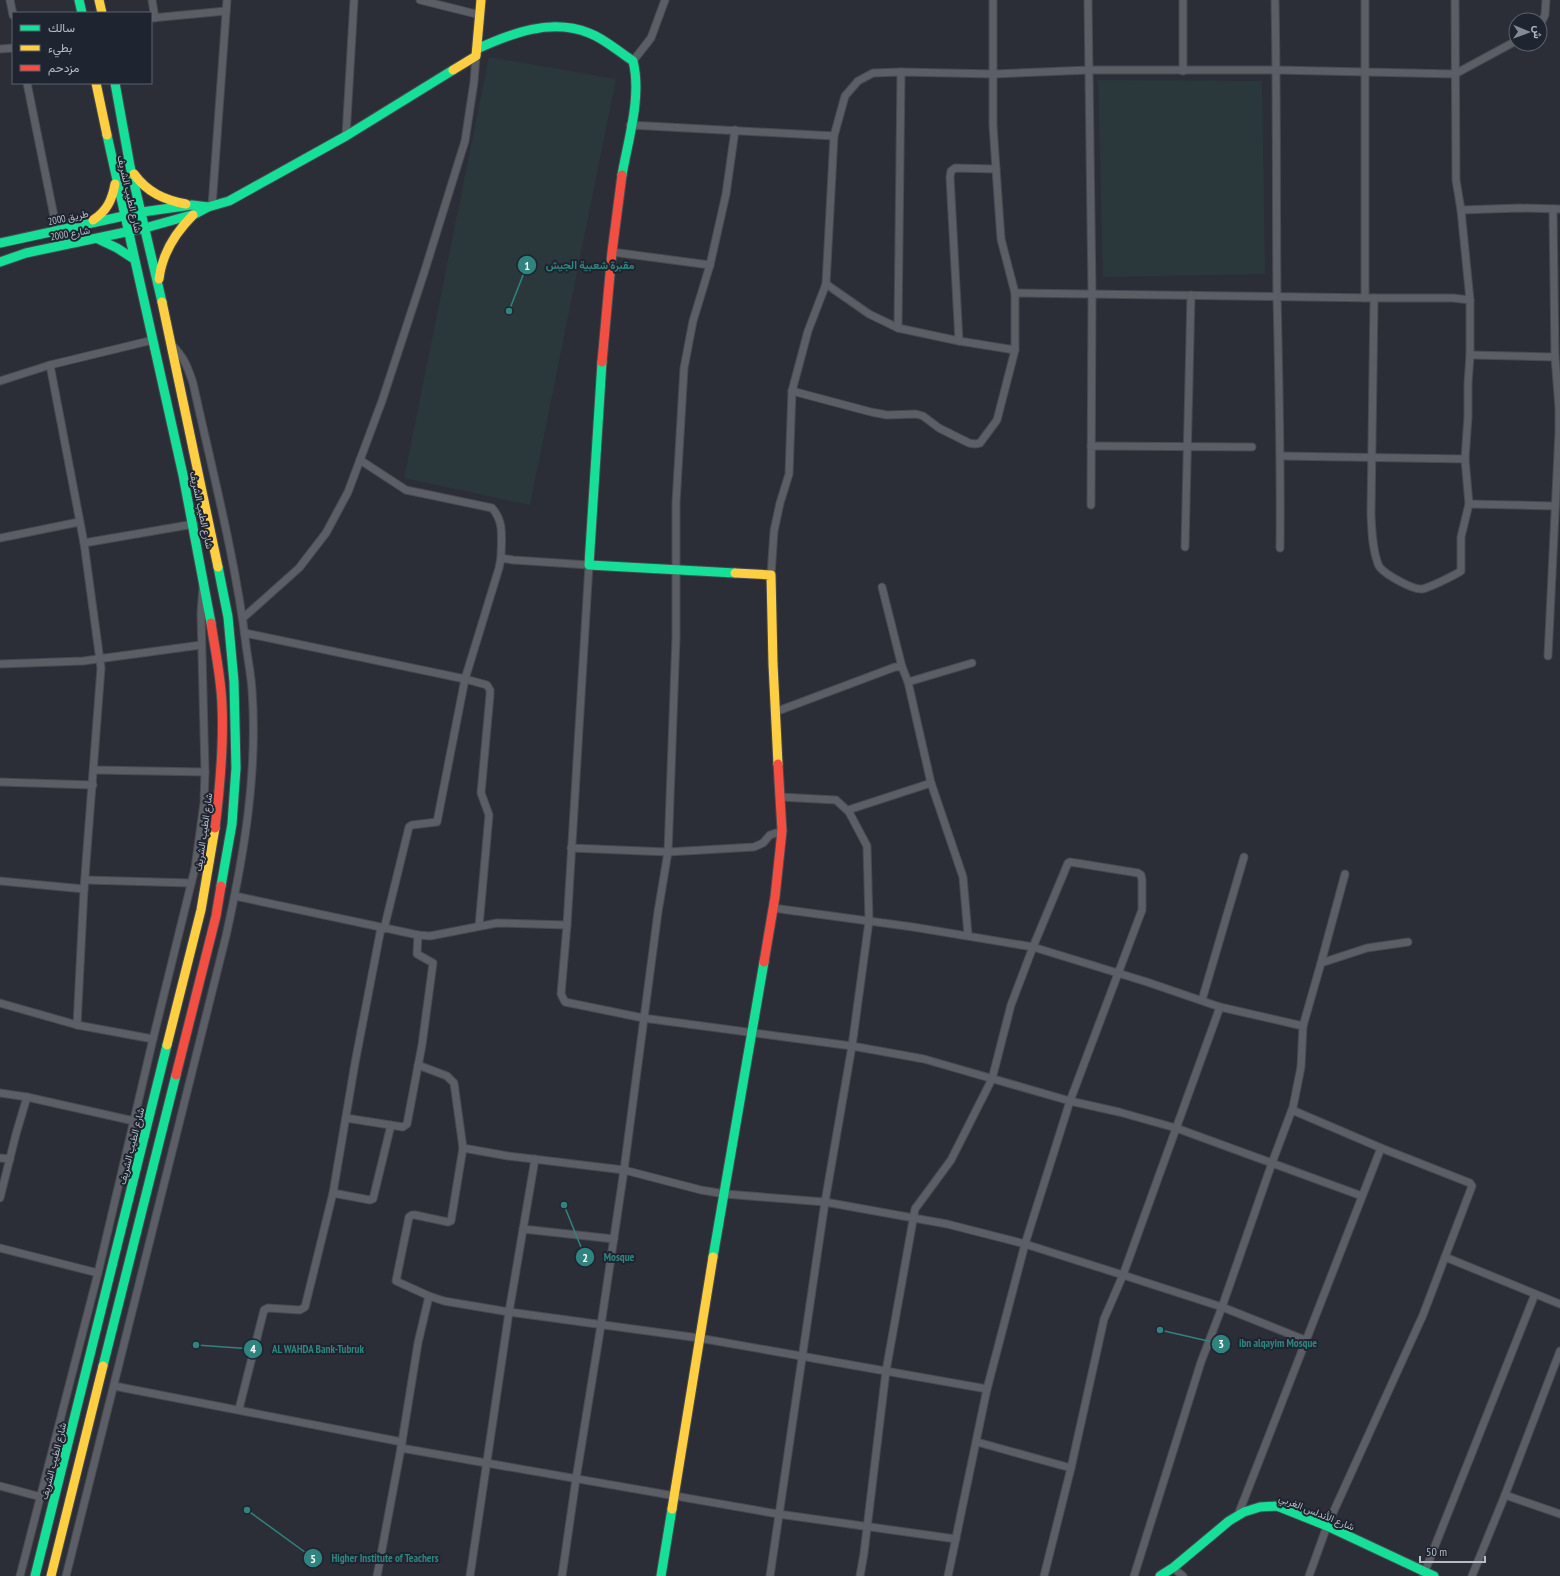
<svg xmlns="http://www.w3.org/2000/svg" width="1560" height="1576" viewBox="0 0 1560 1576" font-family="'PT Sans Narrow',Vazirmatn,sans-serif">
<rect width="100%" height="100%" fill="#2b2e36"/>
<g fill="#2a383b">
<polygon points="489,57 616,79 530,505 404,478"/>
<polygon points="1098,80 1262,81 1265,274 1103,277"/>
</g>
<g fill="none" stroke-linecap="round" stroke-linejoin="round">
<g stroke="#474a4f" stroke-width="9">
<g id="street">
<polyline points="10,0 13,15"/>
<polyline points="152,0 155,18"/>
<polyline points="420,0 480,15"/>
<polyline points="1088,0 1092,293 1091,505"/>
<path d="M1275,0C1277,99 1276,198 1277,297C1279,381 1281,464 1280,548"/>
<polyline points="1365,0 1365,298"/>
<polyline points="1455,0 1456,180 1461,210 1519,208 1560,209"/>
<polyline points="151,18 226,11"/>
<polyline points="1540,25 1545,15 1546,0"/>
<polyline points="0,49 13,48"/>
<polyline points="633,61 651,38 665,0"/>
<polyline points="1183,71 1183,0"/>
<polyline points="27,83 57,231"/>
<polyline points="630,125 834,136"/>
<polyline points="346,136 354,0"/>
<polyline points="212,206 227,0"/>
<polyline points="612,252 710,265"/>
<polyline points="826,284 869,314 898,328 959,341 1015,350"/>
<polyline points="1015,293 1374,298 1453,298 1470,300"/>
<path d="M1374,298L1371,515C1372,531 1372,548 1378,564C1381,573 1413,590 1422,589C1429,588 1455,575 1461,571V537L1469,504L1465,459L1468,417V384L1470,355V300L1461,210"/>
<polyline points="898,328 901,72"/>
<polyline points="959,341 950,177 951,171 955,168 996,169"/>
<polyline points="1470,355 1555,357 1553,209"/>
<polyline points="50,365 84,543 101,668 84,889 77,1025"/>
<polyline points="0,381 50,365 153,340"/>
<polyline points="792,391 871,412 887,415 916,414 923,416 939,428 969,443 975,444 980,443 997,420 1015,350 1015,293 1001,239 996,169 993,125 993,0"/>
<polyline points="1091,446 1252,447"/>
<polyline points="1281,456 1465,459"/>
<path d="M360,460L406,490L492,508C505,522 501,540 501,558"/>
<polyline points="1469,504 1555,506"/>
<polyline points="0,538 79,522"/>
<polyline points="84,543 194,524"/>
<polyline points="1185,547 1191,295"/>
<polyline points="771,575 774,531 780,503 789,474 792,391 808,331 826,284 834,136 845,96 858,81 873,73 901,72 994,74 1089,70 1277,70 1455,74 1516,41"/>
<polyline points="882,587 902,667 908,682 931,783 963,877 968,935"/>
<polyline points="243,618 299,568 326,533 348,492 382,401 424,273 465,141 474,82 476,56"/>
<polyline points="245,633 465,679 487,685 490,690 490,695 481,793 489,815 479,926"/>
<polyline points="1548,656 1559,432 1559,408 1555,357"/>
<polyline points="0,664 83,661 201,645"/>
<polyline points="908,682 972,663"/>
<polyline points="775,712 895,667 902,667"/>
<polyline points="94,770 205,772"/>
<polyline points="0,782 93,785"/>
<polyline points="848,810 931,783"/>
<polyline points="571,848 668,852 754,847 763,843 770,835 782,831"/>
<polyline points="86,880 191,883"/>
<polyline points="0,881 84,889"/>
<polyline points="235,896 418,935 430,936 497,923 567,925"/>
<polyline points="773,908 913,927 1033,947 1147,982 1220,1007 1303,1026 1301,1067 1293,1107 1272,1163 1222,1307 1201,1362 1134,1576"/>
<polyline points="384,929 409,827 412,825 437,822 465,679 499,568 501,558 513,560 589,565 567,925 561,994 565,1002 643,1018 852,1046 924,1059 1070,1101 1119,1112 1176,1128 1362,1196"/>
<polyline points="1321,963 1345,874"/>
<polyline points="1202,1000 1244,857"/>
<polyline points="0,1003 77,1025 153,1039"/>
<polyline points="1303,1026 1321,963 1367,948 1408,942"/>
<polyline points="418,1065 447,1076 454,1083 463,1148 508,1156 624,1170 701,1190 725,1194 825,1202 947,1224 1025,1244 1123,1275 1222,1307 1305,1340"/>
<polyline points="0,1093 27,1097 16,1134 0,1198"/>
<polyline points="27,1097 134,1121"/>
<polyline points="346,1118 403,1127 407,1124 422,1045 433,963 417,954 418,935"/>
<polyline points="0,1158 10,1159"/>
<polyline points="333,1193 370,1200 373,1199 391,1125"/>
<polyline points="523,1229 614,1239"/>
<polyline points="0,1248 98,1273"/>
<polyline points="1445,1257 1560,1304"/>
<polyline points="429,1296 396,1281 409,1217 412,1215 415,1215 448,1222 451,1221 463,1148"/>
<polyline points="114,1386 402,1442"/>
<polyline points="239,1409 264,1310 268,1308 300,1310 305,1307 333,1193 355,1063 381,928"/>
<polyline points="977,1442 1071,1468"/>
<polyline points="401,1448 778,1514 956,1539"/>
<polyline points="0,1486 41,1497"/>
<polyline points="1505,1495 1560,1514"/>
<polyline points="1238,1515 1381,1148 1292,1110"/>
<polyline points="1173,1568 1183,1576"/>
<polyline points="20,1576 98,1273 153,1039 195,868 204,803 205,772 201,613 203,586"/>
<path d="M66,1576L226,936C244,855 258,773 252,690C251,675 248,660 246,645C235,556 212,470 193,383C187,365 184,357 170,343"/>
<polyline points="377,1576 401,1448 418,1343 429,1296 444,1301 509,1312 699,1338 987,1389"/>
<polyline points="470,1576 509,1312 535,1159"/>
<polyline points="562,1576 576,1479 601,1325 624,1170 658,912 668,852 676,638 676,503 684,368 693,321 710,265 726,194 735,130"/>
<polyline points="770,1576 825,1202 852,1046 869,921 867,846 849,812 836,800 780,797"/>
<polyline points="860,1576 864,1553 886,1371 915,1209 951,1160 992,1079 1011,1005 1033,947 1068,863 1070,862 1138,873 1141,875 1142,880 1142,910 1070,1101 1025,1244 987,1389 948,1576"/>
<polyline points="1044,1576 1071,1468 1104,1319 1123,1275 1220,1007"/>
<polyline points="1309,1576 1327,1526 1423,1315 1472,1186 1470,1183 1381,1148"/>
<polyline points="1423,1576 1535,1294"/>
<polyline points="1472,1576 1505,1495 1560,1351"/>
</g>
</g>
<g stroke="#464950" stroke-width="11">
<g id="fast">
<polyline points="79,0 82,13"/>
<path d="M477,49C512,33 551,18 589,33C605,39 619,52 633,61C642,97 628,140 622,175"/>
<polyline points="115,83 130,166 162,302"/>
<polyline points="107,135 183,475 211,623"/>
<polyline points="98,239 117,248 134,259"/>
<polyline points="0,243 142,212 192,205 208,207"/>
<polyline points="0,262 26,253 145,228 195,214 208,207 229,201 346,136 453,70"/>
<polyline points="602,362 589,565 735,573"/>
<polyline points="218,567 228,617 234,682 236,768 232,824 221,886"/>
<polyline points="713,1257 764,962"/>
<polyline points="103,1366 176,1075"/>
<polyline points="35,1576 167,1045"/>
<polyline points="661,1576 672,1509"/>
<polyline points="1160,1576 1174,1567 1229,1521 1244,1512 1260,1507 1277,1506 1327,1526 1434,1576"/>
</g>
</g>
<g stroke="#464950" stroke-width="11">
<g id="slow">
<polyline points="99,0 102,13"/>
<polyline points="453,70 476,56 481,0"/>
<polyline points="96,83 107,135"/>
<path d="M134,174C147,192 164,200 186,204"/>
<path d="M93,220C107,211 112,200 115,184"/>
<path d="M159,279C162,254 175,233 193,215"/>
<polyline points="162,302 218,567"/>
<polyline points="735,573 771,575 773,664 778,764"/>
<polyline points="167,1045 201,910 215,828"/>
<polyline points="672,1509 713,1257"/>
<polyline points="51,1576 103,1366"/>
</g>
</g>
<g stroke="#464950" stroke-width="11">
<g id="jam">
<polyline points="602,362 612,252 622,175"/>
<path d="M211,623C215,650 221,677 222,705C224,746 220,787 215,828"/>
<polyline points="764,962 775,897 782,831 778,764"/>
<polyline points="176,1075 216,916 221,886"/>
</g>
</g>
<use href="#street" stroke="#5b5e64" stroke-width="7"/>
<use href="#fast" stroke="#16e098" stroke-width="9"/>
<use href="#slow" stroke="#ffcf43" stroke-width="9"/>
<use href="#jam" stroke="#f24e42" stroke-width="9"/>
</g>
<g text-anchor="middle" stroke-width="4" stroke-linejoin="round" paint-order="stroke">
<g font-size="10" fill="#b6bbc6" stroke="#1f2530">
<text transform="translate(130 194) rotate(77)" y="4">شارع الطيب الشريف</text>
<text transform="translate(68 217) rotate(-12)" y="4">طريق 2000</text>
<text transform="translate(70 233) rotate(-10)" y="4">شارع 2000</text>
<text transform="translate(202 510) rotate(78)" y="4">شارع الطيب الشريف</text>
<text transform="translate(203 832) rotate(-82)" y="4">شارع الطيب الشريف</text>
<text transform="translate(131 1146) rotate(-76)" y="4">شارع الطيب الشريف</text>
<text transform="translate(53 1461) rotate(-76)" y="4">شارع الطيب الشريف</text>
<text transform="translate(1317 1512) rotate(22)" y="4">شارع الأندلس الغربي</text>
</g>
</g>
<path fill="none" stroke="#308480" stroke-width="1.5" d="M509 311L527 265M564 1205L585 1257M1160 1330L1221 1344M196 1345L253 1349M247 1510L313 1558"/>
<g fill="#308480" stroke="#1f2530" stroke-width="1.5">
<circle cx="509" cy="311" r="4"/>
<circle cx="564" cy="1205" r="4"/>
<circle cx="1160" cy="1330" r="4"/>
<circle cx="196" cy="1345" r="4"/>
<circle cx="247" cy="1510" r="4"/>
<circle cx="527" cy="265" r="10"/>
<circle cx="585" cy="1257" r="10"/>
<circle cx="1221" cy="1344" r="10"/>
<circle cx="253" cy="1349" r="10"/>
<circle cx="313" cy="1558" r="10"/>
</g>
<g font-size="12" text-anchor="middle" font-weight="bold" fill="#fff">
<text x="527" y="270">1</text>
<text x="585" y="1262">2</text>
<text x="1221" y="1348">3</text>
<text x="253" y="1353">4</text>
<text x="313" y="1563">5</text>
</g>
<g font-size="11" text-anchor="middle" font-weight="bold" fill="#308480" stroke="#1f2530" stroke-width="4" stroke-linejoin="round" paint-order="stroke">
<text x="590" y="269">مقبرة شعبية الجيش</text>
<text x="619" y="1261">Mosque</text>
<text x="1278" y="1347">ibn alqayim Mosque</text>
<text x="318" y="1353">AL WAHDA Bank-Tubruk</text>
<text x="385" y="1562">Higher Institute of Teachers</text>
</g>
<rect x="12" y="12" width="140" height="72" fill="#1f2530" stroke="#5b616c"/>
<rect x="20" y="25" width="20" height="6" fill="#16e098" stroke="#5b616c"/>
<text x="48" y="32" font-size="12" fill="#b6bbc6">سالك</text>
<rect x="20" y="45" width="20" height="6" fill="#ffcf43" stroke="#5b616c"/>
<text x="48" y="52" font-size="12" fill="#b6bbc6">بطيء</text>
<rect x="20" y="65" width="20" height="6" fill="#f24e42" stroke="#5b616c"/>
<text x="48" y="72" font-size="12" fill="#b6bbc6">مزدحم</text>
<g transform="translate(1528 32) rotate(91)"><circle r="19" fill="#1f2530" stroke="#5b616c"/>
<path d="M0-3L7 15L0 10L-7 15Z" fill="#858a94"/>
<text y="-6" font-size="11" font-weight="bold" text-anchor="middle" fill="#b6bbc6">ش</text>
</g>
<path d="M1420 1556v6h65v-6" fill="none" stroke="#b6bbc6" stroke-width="2"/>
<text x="1426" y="1556" font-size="12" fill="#b6bbc6" stroke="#1f2530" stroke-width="3" paint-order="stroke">50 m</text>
</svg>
